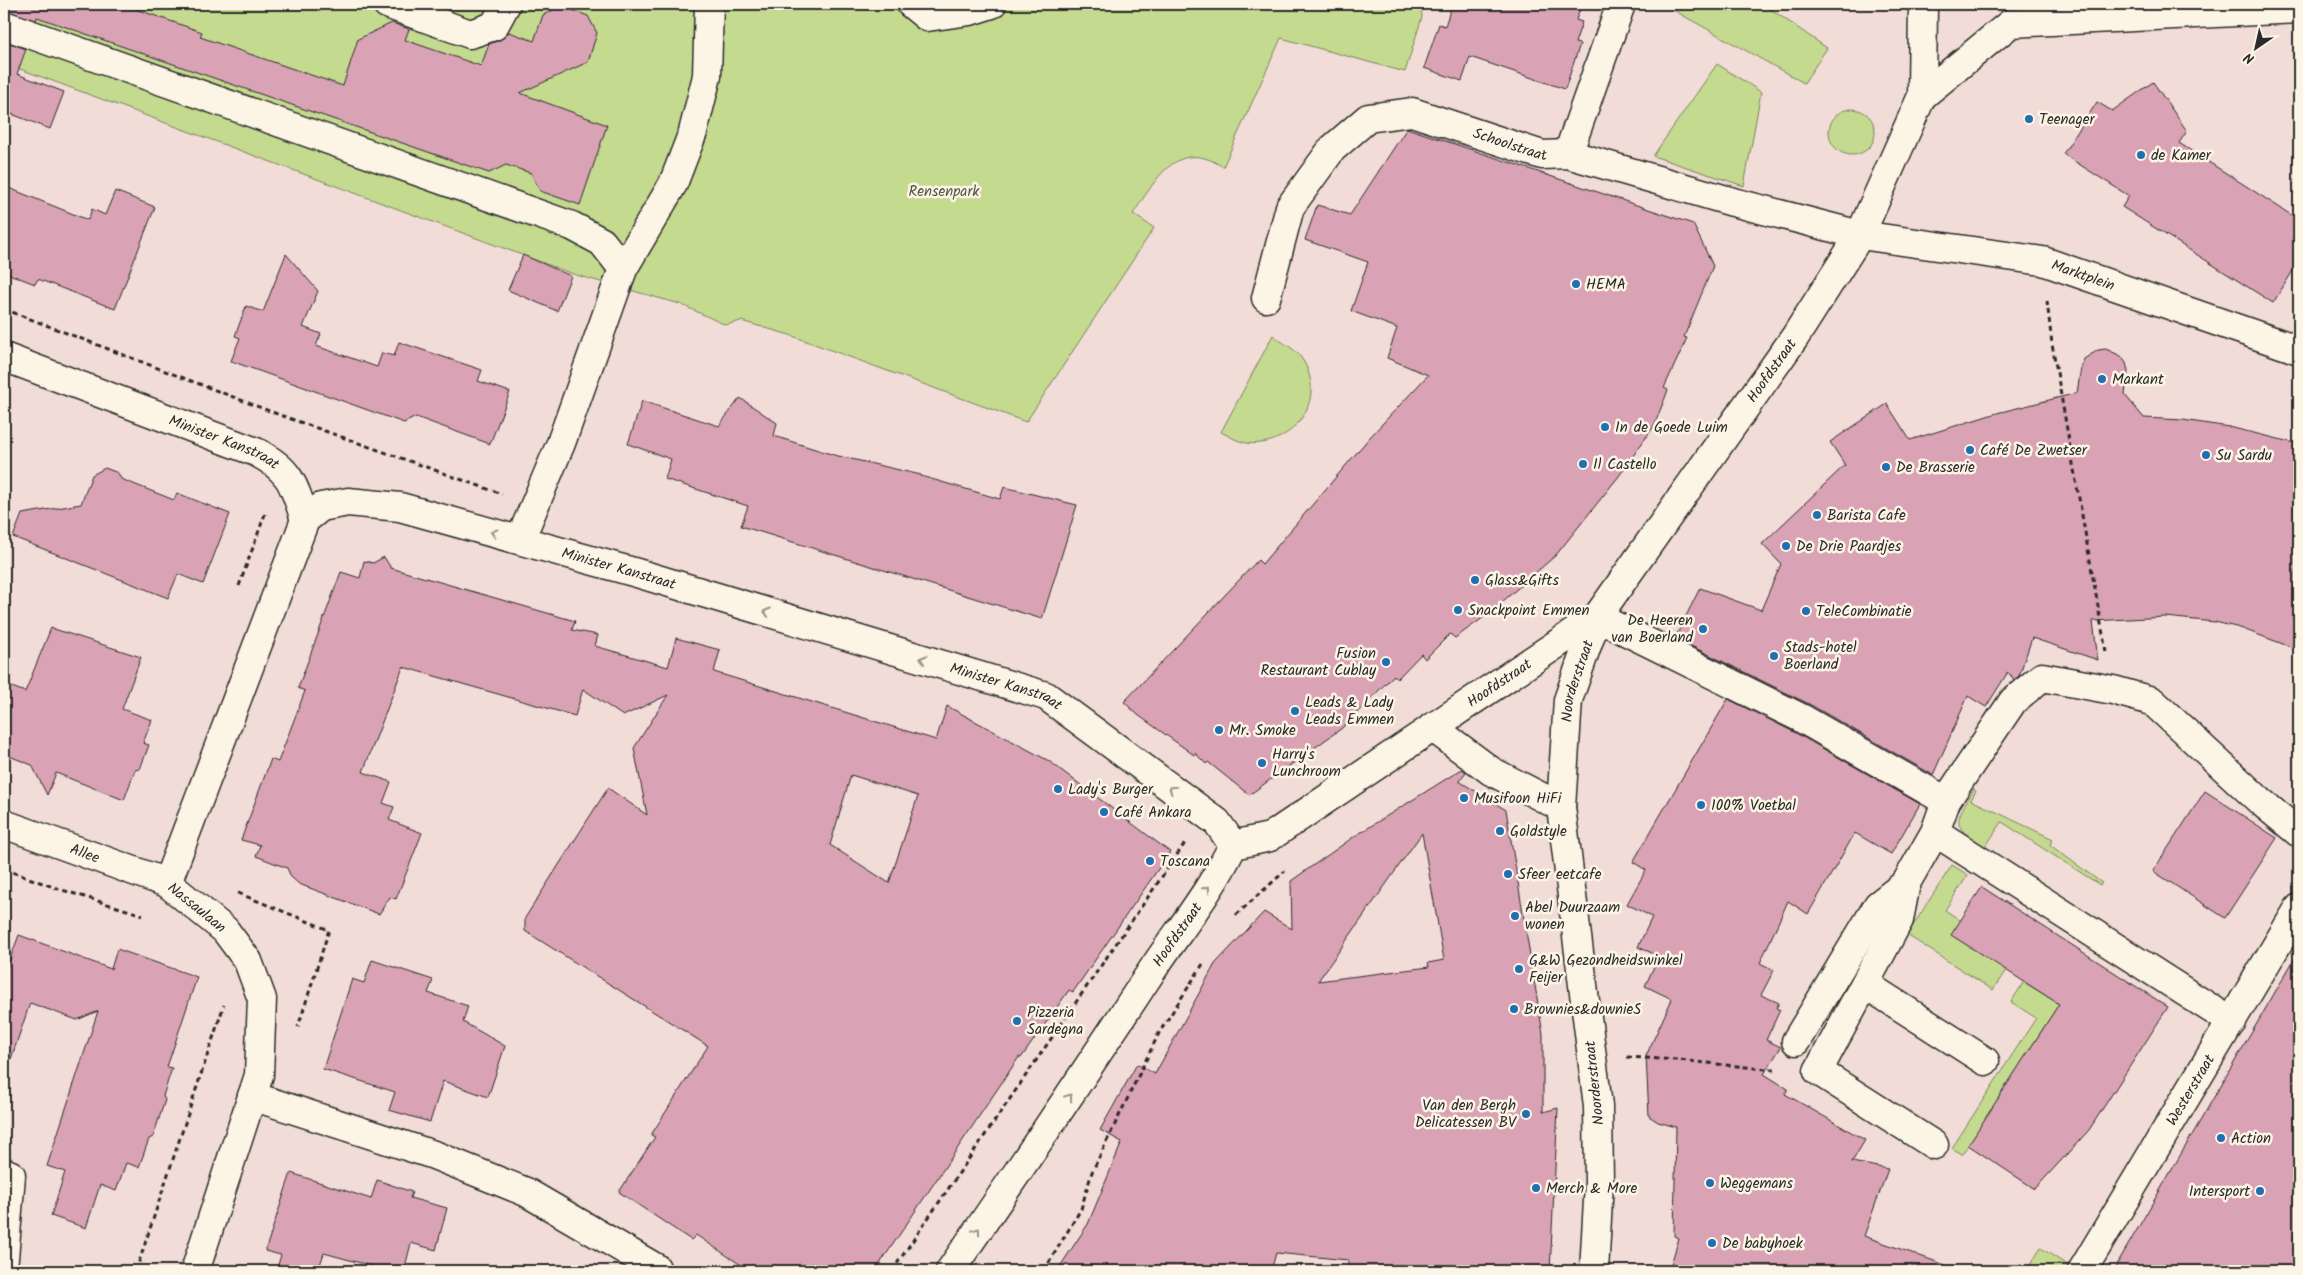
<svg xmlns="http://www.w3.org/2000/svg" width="2303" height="1275" viewBox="0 0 2303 1275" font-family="Kalam,sans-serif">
<rect width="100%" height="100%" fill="#f2dcd7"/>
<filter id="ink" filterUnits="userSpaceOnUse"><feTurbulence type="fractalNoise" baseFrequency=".02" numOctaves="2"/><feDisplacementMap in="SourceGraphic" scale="10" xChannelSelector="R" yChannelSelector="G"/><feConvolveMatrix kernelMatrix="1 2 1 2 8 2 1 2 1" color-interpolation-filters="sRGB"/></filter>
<g filter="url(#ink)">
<g fill="#c4da8f" stroke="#78825d">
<path d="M4,4H1421L1422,17L1405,72L1281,38L1223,167C1177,136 1155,181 1133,214L1154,228L1026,422L790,335L741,321L726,325L680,304L576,275L4,63Z"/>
<polygon points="1680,4 1763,4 1827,48 1804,83 1675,11"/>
<polygon points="1717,64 1761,92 1744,186 1653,156"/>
<circle cx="1852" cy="132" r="23"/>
<path d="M1273,335C1283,344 1294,347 1302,359C1329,400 1292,449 1246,443C1237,441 1229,436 1221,432Z"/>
<path d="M1974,789L1976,791L1971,800L2053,839L2050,845L2102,883L2100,885L2002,822L1985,847C1949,826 1955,821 1974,789Z"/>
<polygon points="1952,865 1968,875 1945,910 1960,920 2006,970 1993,990 1907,935"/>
<polygon points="2024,982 2059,1004 1962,1155 1952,1148 2036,1018 2011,1002"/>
<polygon points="2041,1248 2070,1267 2067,1271 2026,1271"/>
</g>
<g fill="#daa2b5" stroke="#2b2b2b" fill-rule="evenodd">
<polygon points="4,4 121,4 202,32 200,37 343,86 358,39 392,23 409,29 405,40 481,66 489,44 500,40 509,32 534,41 543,15 561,6 588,16 597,33 588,62 520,93 607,125 580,205 540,191 531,173 506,165 489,173 37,17 36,20 4,10"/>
<polygon points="1452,4 1582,4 1576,20 1582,22 1575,43 1580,44 1565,89 1470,57 1462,81 1424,68 1439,24 1445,26"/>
<polygon points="4,41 26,49 17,74 64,92 50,129 4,111"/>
<polygon points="2153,82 2187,131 2179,143 2299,220 2299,261 2273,303 2122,207 2129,196 2063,154 2097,102 2112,111"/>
<polygon points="1407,128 1693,224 1713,266 1684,337 1687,338 1664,388 1668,390 1654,426 1619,476 1556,555 1487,615 1455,638 1450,634 1425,659 1421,654 1397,679 1394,675 1342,728 1249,795 1208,762 1206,764 1195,753 1194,755 1138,715 1124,702 1258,560 1262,564 1370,437 1428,375 1387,358 1397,328 1351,311 1368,262 1305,240 1317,205 1350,215"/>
<polygon points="4,186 88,220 92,209 105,215 115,191 155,207 115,309 38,279 35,284 4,272"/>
<polygon points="286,254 318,291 303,327 321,334 316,346 377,367 382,353 394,356 399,342 482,370 478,381 510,392 490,444 416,417 404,423 231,361 240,338 235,336 246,306 263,312"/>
<polygon points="523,255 571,276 557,311 508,290"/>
<polygon points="2106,349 2121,356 2126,363 2128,371 2125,395 2144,418 2183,420 2229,427 2299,444 2299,650 2240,628 2215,622 2165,617 2093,621 2098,660 2032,638 2019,676 2014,680 2008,672 1986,707 1968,696 1933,775 1809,704 1675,638 1700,588 1761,610 1781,564 1762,544 1845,465 1830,442 1887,404 1910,440 1997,413 2077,393 2081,367 2084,359 2098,350"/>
<polygon points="740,398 777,423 774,436 834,455 921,475 921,476 1000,499 1004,487 1077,505 1042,619 741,526 748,506 665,479 671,459 628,444 642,401 719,426"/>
<polygon points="105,468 118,473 121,479 174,500 177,493 230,514 203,584 178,574 168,598 13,537 22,514 81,504 92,475"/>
<path d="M384,557L391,568L575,621L572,630L598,635L595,646L668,667L676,638L720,650L714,672L936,740L947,706L1049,761L1170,852L1073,992L1069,990L1021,1058L1019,1057L875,1271H750L696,1235L691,1240L619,1192L655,1137L651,1135L708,1046L525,931V918L608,788L647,815L634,748L668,695L623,716L583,689L575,716L403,667L363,772L391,782L383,803L394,807L389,820L422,833L396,899L390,897L379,914L299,884L291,877L287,868L256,856L260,845L241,840L271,759L278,762L305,691L298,688L341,572L360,578L364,561L373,563ZM851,775L918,796L889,883L830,845Z"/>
<polygon points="51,628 141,657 122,709 152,720 143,743 149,745 140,769 135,770 124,800 56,773 47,795 32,765 4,754 4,684 25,692"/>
<polygon points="1728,699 1794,732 1920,804 1891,854 1855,833 1808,914 1788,901 1760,963 1774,970 1761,995 1779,1003 1776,1008 1780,1010 1766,1040 1781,1047 1764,1074 1788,1089 1785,1094 1865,1140 1852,1162 1888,1169 1864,1236 1951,1267 1950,1271 1669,1271 1679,1238 1674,1236 1676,1127 1658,1122 1649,1116 1646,1056 1672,999 1645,986 1659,956 1638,947 1652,917 1627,904 1646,870 1633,862"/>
<path d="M1462,769L1466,772L1459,781L1506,810L1543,1034V1112L1558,1108L1550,1271H1348V1260L1276,1253L1271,1271H1057L1088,1224L1122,1142L1100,1130L1137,1064L1155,1074L1215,964L1264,912L1292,929L1291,881L1355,836ZM1422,833L1444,960L1428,963L1429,967L1318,981Z"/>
<polygon points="2205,791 2277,838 2225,918 2153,871"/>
<polygon points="1982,887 2168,1007 2089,1130 2035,1189 1968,1145 2059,1004 1951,935"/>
<polygon points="19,935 111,969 117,949 197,977 167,1067 172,1068 163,1096 165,1100 153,1137 149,1139 139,1167 126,1163 116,1191 100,1185 86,1228 51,1216 65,1172 47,1166 98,1011 77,1020 30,1003 10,1062 4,1061 4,975"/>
<polygon points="2299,951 2299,1271 2113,1271"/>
<polygon points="372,960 433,980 428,993 468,1006 463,1022 505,1046 488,1097 443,1081 430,1122 389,1110 395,1092 323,1069 352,979 364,983"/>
<polygon points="291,1173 371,1199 377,1180 412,1192 410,1198 447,1208 436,1250 411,1243 404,1271 390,1271 324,1253 318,1271 276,1271 281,1255 265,1251"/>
</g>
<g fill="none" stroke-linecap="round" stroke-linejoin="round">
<g stroke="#2b2b2b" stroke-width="31">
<g id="minor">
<polyline points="387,4 470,34 494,26 506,4"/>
<polyline points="911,4 927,17 970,11 992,4"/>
<polyline points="4,25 572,226 602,242 623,269"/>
<polyline points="1922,96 2011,23 2299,9"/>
<polyline points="1568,154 1621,4"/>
<path id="s1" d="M1266,298L1290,207L1332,149L1368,118L1412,112L1542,155L1568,154L1733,202L1860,235L2043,261L2299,350"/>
<path id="s2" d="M4,357L256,452C291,470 294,485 305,520"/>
<polyline points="520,540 561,443 623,269 673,184 693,132 707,76 709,4"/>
<polyline points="1597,617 1801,718 1946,801"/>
<polyline points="1432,727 1491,771 1561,807"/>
<path id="s3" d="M4,824L167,883L225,930L248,961L262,999L259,1075L195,1271"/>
<polyline points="1935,832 2232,1022"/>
<path id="s4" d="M1233,845L1270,837L1597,617L1795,337L1860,235L1922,96L1923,4"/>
<path id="s5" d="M167,883L305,520L321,507L348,502L400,507L637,573L1046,696L1217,822L1233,845"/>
<polyline points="1865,984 1985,1061"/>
<polyline points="1796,1041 1878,905 1906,883"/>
<polyline points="252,1096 434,1155 526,1192 656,1268"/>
<polyline points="1934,1145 1818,1071 1899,920 1906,883 1935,832 1946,801 2013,701 2042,677 2113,690 2152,701 2260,801 2299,833"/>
<polyline points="4,1172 11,1175 4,1258"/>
<path id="s6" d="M950,1271C1018,1172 1085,1073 1151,972C1178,931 1212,890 1233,845"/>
<path id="s7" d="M1594,1271L1599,1183L1598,1106L1561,807L1568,700L1597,617"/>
<path id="s8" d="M2082,1271L2299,908"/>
</g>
</g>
<g stroke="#2b2b2b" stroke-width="3" stroke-dasharray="5 4" stroke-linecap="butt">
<polyline points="2047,301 2052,344 2106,652"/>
<polyline points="4,309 280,415 502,494"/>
<polyline points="239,586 265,514"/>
<polyline points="4,869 59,889 143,915"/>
<polyline points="238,893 329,930 298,1027"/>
<polyline points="1236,915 1285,871"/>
<polyline points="1627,1057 1678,1060 1775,1070"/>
<polyline points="136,1271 224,1005"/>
<polyline points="892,1271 1185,843"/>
<polyline points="1044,1271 1081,1209 1092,1172 1159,1033 1203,964"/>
</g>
<use href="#minor" stroke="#fcf5e5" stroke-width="28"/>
</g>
<defs><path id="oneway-chevron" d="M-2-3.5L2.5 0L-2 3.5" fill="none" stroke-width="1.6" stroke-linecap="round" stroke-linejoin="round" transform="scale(1.25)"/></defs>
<g stroke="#949088">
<use href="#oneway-chevron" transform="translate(494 533) rotate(-165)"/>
<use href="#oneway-chevron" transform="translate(767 612) rotate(-163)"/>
<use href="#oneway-chevron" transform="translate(923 659) rotate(-163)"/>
<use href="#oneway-chevron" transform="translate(1172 789) rotate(-144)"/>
<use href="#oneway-chevron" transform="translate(1207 889) rotate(-55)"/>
<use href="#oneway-chevron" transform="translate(1069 1097) rotate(-56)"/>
<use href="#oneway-chevron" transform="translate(977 1231) rotate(-56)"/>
</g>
</g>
<g fill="#1f6fb2" stroke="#fcf5e5" stroke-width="2">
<circle cx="2029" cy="119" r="5"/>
<circle cx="2141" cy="155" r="5"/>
<circle cx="1576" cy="284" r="5"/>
<circle cx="2102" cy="379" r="5"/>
<circle cx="1605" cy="427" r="5"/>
<circle cx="1970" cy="450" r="5"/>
<circle cx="2206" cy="455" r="5"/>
<circle cx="1583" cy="464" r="5"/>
<circle cx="1886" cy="467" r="5"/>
<circle cx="1817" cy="515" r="5"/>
<circle cx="1786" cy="546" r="5"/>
<circle cx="1475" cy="580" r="5"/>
<circle cx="1458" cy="610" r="5"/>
<circle cx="1806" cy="611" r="5"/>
<circle cx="1703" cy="629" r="5"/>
<circle cx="1774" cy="656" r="5"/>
<circle cx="1386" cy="662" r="5"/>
<circle cx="1295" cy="711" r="5"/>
<circle cx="1219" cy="730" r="5"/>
<circle cx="1262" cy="763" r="5"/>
<circle cx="1058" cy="789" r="5"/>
<circle cx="1464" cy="798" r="5"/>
<circle cx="1701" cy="805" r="5"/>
<circle cx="1104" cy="812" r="5"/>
<circle cx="1500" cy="831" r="5"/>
<circle cx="1150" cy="861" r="5"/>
<circle cx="1508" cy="874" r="5"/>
<circle cx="1515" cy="916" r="5"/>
<circle cx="1519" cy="969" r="5"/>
<circle cx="1514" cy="1009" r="5"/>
<circle cx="1017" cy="1021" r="5"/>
<circle cx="1526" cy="1114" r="5"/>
<circle cx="2221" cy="1138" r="5"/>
<circle cx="1710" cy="1183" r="5"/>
<circle cx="1536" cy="1188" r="5"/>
<circle cx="2260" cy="1191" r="5"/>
<circle cx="1712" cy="1243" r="5"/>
</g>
<g text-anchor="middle" stroke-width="5" stroke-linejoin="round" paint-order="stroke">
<g font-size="15" fill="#2b2b2b" stroke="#fcf5e5" text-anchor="start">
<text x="2039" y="124">Teenager</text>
<text x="2151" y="160">de Kamer</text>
<text x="1586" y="289">HEMA</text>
<text x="2112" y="384">Markant</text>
<text x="1615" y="432">In de Goede Luim</text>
<text x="1980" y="455">Café De Zwetser</text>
<text x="2216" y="460">Su Sardu</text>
<text x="1593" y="469">Il Castello</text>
<text x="1896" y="472">De Brasserie</text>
<text x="1827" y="520">Barista Cafe</text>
<text x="1796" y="551">De Drie Paardjes</text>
<text x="1485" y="585">Glass&amp;Gifts</text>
<text x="1468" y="615">Snackpoint Emmen</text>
<text x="1816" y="616">TeleCombinatie</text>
<text x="1693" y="625" text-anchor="end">De Heeren<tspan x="1693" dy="17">van Boerland</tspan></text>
<text x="1784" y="652">Stads-hotel<tspan x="1784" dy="17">Boerland</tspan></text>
<text x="1376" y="658" text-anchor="end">Fusion<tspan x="1376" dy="17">Restaurant Cublay</tspan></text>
<text x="1305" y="707">Leads &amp; Lady<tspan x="1305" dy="17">Leads Emmen</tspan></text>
<text x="1229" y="735">Mr. Smoke</text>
<text x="1272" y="759">Harry's<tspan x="1272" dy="17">Lunchroom</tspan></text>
<text x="1068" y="794">Lady's Burger</text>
<text x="1474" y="803">Musifoon HiFi</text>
<text x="1711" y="810">100% Voetbal</text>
<text x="1114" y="817">Café Ankara</text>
<text x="1510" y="836">Goldstyle</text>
<text x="1160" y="866">Toscana</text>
<text x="1518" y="879">Sfeer eetcafe</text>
<text x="1525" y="912">Abel Duurzaam<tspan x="1525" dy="17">wonen</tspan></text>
<text x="1529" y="965">G&amp;W Gezondheidswinkel<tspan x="1529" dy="17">Feijer</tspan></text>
<text x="1524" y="1014">Brownies&amp;downieS</text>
<text x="1027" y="1017">Pizzeria<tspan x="1027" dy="17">Sardegna</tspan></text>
<text x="1516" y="1110" text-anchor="end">Van den Bergh<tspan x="1516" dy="17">Delicatessen BV</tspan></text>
<text x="2231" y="1143">Action</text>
<text x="1720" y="1188">Weggemans</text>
<text x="1546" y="1193">Merch &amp; More</text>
<text x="2250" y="1196" text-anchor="end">Intersport</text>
<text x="1722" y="1248">De babyhoek</text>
</g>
<g font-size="15" fill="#2b2b2b" stroke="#fcf5e5">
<text dy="5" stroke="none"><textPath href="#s1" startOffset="361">Schoolstraat</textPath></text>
<text dy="5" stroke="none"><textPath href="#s1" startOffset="951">Marktplein</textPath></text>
<text dy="5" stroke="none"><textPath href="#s4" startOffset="734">Hoofdstraat</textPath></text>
<text dy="5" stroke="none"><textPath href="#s2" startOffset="236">Minister Kanstraat</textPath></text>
<text dy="5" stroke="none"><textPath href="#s5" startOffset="716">Minister Kanstraat</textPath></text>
<text dy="5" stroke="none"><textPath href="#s7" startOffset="594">Noorderstraat</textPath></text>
<text dy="5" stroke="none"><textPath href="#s4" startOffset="314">Hoofdstraat</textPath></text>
<text dy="5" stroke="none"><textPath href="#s5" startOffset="1121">Minister Kanstraat</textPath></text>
<text dy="5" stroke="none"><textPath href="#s3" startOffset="86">Allee</textPath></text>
<text dy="5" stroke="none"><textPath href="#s3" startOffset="212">Nassaulaan</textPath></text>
<text dy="5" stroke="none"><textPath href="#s6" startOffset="406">Hoofdstraat</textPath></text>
<text transform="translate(1594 1083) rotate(-96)" y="5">Noorderstraat</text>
<text dy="5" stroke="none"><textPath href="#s8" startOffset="211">Westerstraat</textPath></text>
</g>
<g font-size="15" fill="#515744" stroke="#fcf5e5">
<text x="944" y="196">Rensenpark</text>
</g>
</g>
<rect width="2303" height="1275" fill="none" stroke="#fcf5e5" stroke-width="20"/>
<rect x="10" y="10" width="2283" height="1255" fill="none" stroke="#2b2b2b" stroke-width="2" filter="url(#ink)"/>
<g transform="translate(2256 48) rotate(214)" stroke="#fcf5e5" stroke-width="4" paint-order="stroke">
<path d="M0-4L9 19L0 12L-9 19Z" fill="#2b2b2b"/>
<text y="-8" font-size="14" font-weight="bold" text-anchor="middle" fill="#2b2b2b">N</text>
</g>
</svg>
